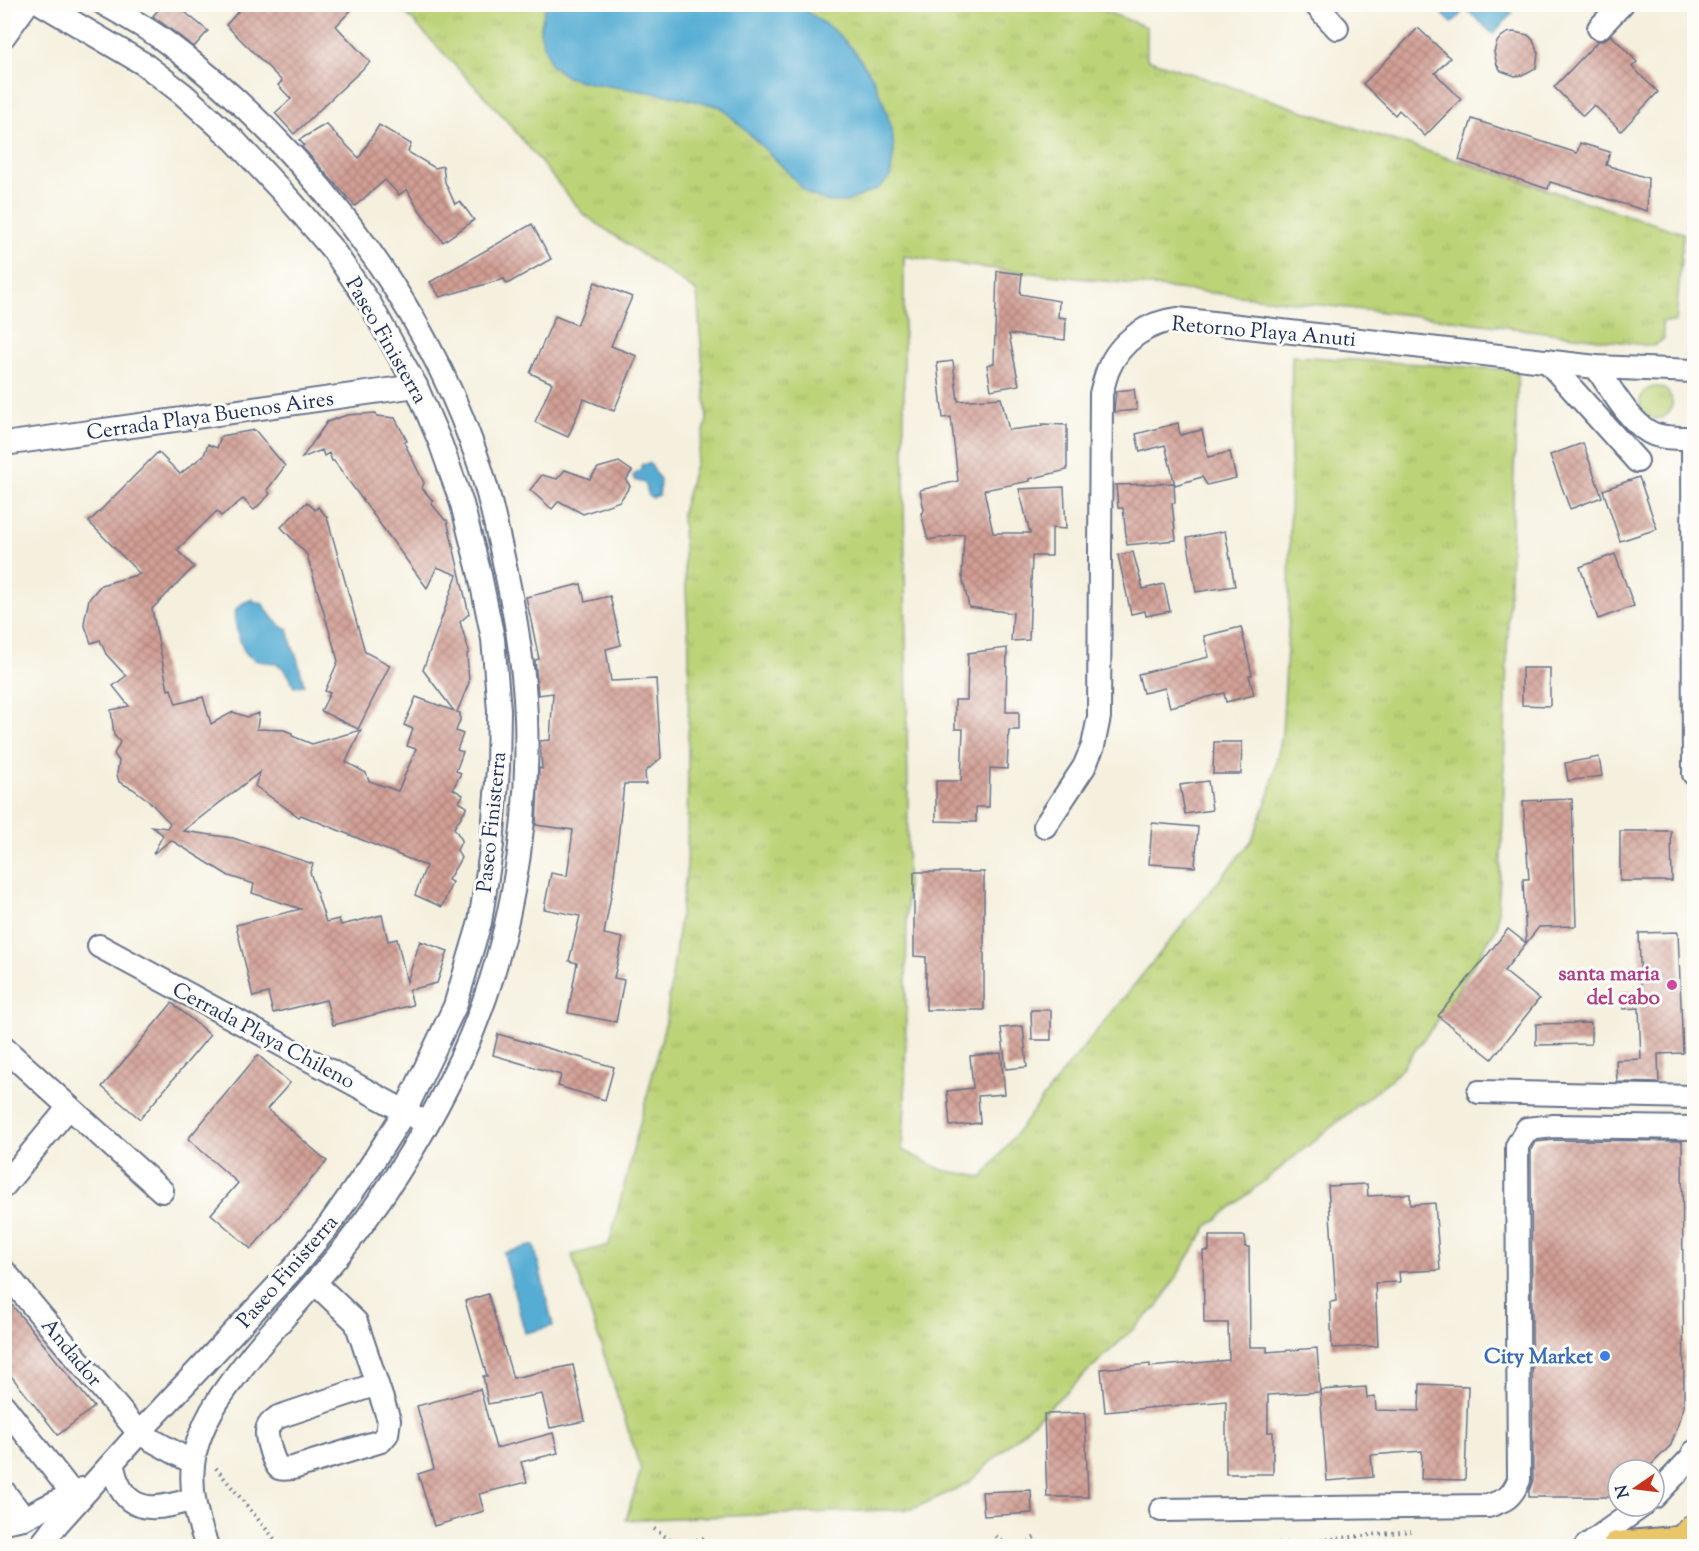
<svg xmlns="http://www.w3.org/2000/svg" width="1699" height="1551" viewBox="0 0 1699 1551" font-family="'Sorts Mill Goudy',serif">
<defs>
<pattern id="grass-tufts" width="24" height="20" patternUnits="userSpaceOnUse" patternTransform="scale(1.5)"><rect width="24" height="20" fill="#bcd377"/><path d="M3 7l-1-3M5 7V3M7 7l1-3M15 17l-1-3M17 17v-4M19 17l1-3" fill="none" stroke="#a1b569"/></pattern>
<pattern id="building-cross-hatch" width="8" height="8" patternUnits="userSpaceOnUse" patternTransform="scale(1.5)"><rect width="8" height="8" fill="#d29f94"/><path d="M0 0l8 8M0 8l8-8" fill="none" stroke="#aa827c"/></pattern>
</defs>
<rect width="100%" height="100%" fill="#fdfcf7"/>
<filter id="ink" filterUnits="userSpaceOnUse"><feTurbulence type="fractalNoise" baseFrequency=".0167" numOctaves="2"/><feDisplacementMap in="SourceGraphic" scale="12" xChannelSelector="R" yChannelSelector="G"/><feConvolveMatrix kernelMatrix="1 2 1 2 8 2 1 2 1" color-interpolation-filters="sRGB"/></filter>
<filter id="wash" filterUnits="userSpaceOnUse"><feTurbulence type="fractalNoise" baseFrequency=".008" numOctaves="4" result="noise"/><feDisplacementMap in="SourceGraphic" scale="24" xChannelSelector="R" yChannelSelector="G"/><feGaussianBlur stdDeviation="1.35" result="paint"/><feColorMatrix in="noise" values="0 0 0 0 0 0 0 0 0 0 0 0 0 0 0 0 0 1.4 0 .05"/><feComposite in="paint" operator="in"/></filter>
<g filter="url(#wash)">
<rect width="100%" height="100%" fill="#f5f0de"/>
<g fill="url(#grass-tufts)" stroke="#6c816a" stroke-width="1.5">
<polygon points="398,5 1088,5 1147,27 1147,59 1352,127 1683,233 1676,322 1662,322 1664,339 1653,346 1436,318 970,266 904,256 904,494 908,794 905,1106 902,1150 942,1170 983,1177 1064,1071 1252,840 1270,792 1282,735 1289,613 1292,356 1518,370 1507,652 1503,821 1497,927 1442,1015 1397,1074 1207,1227 1159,1305 968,1483 913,1509 626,1520 641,1470 572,1255 609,1245 666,1021 687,866 689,648 682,513 707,420 697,292 583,214 502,115"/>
<circle cx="1656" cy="403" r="16"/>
</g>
<g fill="#57add4" stroke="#396e99" stroke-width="1.5">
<polygon points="548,5 798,5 836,32 853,49 873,78 883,102 892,129 894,152 890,177 879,188 846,202 829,202 808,194 777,161 721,107 674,96 589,83 567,77 551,65 543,43 540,31 544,12"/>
<polygon points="1503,5 1512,13 1493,34 1466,9 1452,23 1440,12 1447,5"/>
<path d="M649,463C654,467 654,474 660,479L659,495L652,498L649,496L645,483L635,480L633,476L642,469L641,465Z"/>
<path d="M253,599L254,603H262L273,619L285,629L288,628L292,646L297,658L304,685L294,687C290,675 283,663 269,662C263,661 258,663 252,658C249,656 244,652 243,648C240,643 233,618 235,612C238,604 246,602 253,599Z"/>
<polygon points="534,1245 553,1326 525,1333 504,1253"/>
</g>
<g id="blocks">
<g fill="url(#building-cross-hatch)">
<polygon points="163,4 175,4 208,31 194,47 153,16"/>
<polygon points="245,4 357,4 336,26 370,62 294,134 275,113 291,99 278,85 282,81 226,25"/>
<polygon points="1418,28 1450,58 1435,73 1461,99 1425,136 1399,110 1395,115 1363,84"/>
<polygon points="1514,32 1528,35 1533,40 1538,53 1536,68 1522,75 1515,76 1501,71 1497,65 1494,52 1497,42 1501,37 1507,33"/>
<polygon points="1611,35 1637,62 1632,67 1658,92 1621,131 1594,105 1583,116 1554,87 1598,41 1603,41"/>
<polygon points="1472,119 1577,153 1580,143 1610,152 1606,165 1648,178 1647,211 1550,182 1548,189 1459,160"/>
<polygon points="326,124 359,158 379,125 411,144 408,152 435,168 443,166 445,182 455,204 460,201 474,220 443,242 415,204 407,189 399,195 385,180 355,206 302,147 304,145 299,140"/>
<polygon points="532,224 551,259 507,284 504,279 440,297 430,282"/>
<polygon points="997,271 1022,274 1020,294 1059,301 1058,317 1066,318 1065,340 1009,334 1019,385 991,390 987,365 994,363"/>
<polygon points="595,282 632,297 611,346 637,356 614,411 584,399 568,437 535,422 552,383 530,373 555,316 577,325"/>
<polygon points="953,361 958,401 1001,398 1009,430 1042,426 1042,424 1067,425 1067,470 1029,479 1030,481 984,490 993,533 1030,533 1019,489 1064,487 1066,529 1052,528 1052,556 1032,556 1029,640 1011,641 1013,613 969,607 962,576 964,534 928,540 921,513 923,512 924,510 920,490 958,481 951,417 943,418 937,363"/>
<polygon points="1134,389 1137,410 1114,412 1116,391"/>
<polygon points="376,413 377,416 395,418 407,441 404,442 424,483 422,488 433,501 431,503 445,520 447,520 469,614 460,622 469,651 467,655 469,683 457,712 460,713 460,720 456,731 463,734 457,750 463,752 456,771 461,773 453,789 463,795 459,802 467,807 454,828 462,840 457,850 461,858 448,880 452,882 442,907 415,895 426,866 301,815 299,817 255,786 260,772 183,831 233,838 313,864 310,872 326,922 339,919 341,925 382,915 388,941 397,939 407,982 420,941 448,951 437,983 409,990 413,1005 333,1025 326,1000 273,1013 268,993 253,997 236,925 301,909 252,893 254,884 229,876 171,840 153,854 163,835 151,826 167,828 170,823 148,800 133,789 119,782 117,774 119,761 114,754 120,742 114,735 111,710 129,706 113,686 126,676 106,654 100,640 91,643 84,623 89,599 101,585 140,574 89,522 158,452 180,474 204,455 208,444 217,448 221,436 255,430 285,466 267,490 270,494 254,510 243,499 221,516 217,511 177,550 194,567 152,609 168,690 171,689 176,704 203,697 211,724 233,712 247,717 259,713 257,729 284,730 292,733 292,736 312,744 361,730 346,762 366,773 369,781 398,791 416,749 407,746 413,729 404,725 416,697 454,711 423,670 457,575 437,567 427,588 334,461 332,461 329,453 324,456 322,450 302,458 327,422 347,415"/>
<polygon points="1178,423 1180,435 1202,430 1208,457 1230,452 1236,478 1207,485 1202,477 1175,485 1165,445 1140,452 1136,434"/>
<polygon points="1583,443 1602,497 1570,509 1550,455"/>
<polygon points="619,462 632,471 626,480 630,486 620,501 583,514 559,501 552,509 530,490 542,475 557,479 565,470 590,479 598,468"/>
<polygon points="1639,477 1657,529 1620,541 1603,490"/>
<polygon points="1174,483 1175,503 1172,503 1176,540 1127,545 1123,508 1118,508 1116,485"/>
<polygon points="307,502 315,510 318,507 327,517 365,652 390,665 358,729 321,711 330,693 325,691 338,661 307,555 281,527"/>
<polygon points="1225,531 1235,586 1196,592 1187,538"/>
<polygon points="1133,552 1143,589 1164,584 1170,611 1146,616 1145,611 1131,614 1118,555"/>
<polygon points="1615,554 1634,606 1598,619 1580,567"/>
<polygon points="581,584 585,602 610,596 621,645 606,649 611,681 656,679 661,758 645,772 646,784 624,784 613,885 604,934 623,938 614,978 624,980 616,1022 568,1013 577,963 569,961 580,916 544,909 551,873 567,876 573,830 536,825 539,768 542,769 540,741 550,740 553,693 538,695 535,660 539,659 526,597"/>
<polygon points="1241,627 1252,675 1249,675 1254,695 1226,702 1224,693 1170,707 1165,688 1143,693 1138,674 1209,657 1204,636"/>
<polygon points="1007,648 1006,712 1019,712 1019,730 1009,730 1007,769 990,768 989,807 976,807 976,822 936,821 936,781 961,781 963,729 955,729 955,700 967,700 968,653"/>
<polygon points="1522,668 1550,668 1550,706 1522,705"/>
<polygon points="1214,742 1242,742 1241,774 1213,774"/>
<polygon points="1599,757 1602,776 1568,781 1565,763"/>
<polygon points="1208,781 1212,810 1185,814 1180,785"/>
<polygon points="1572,799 1576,926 1539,927 1504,971 1539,999 1492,1059 1438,1016 1508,929 1526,943 1523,879 1529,879 1523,801"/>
<polygon points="1152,823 1198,827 1195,867 1149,864"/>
<polygon points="1620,831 1671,831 1672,881 1620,881"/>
<polygon points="914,872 984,872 984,1010 926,1010 926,957 914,956"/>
<polygon points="1678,932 1683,1053 1658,1054 1659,1083 1617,1082 1616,1060 1641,1059 1639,1008 1623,1009 1622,992 1641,991 1639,933"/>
<polygon points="172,1003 210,1035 140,1119 102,1087"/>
<polygon points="1031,1010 1051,1010 1051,1040 1032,1040"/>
<polygon points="1591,1023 1591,1044 1536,1045 1536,1024"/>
<polygon points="1023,1026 1027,1067 1006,1069 1001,1028"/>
<polygon points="498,1034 614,1067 605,1100 558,1086 561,1075 493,1055"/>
<polygon points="1001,1053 1005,1094 978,1096 980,1123 950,1126 947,1091 973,1088 970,1056"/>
<polygon points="258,1055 290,1083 267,1109 327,1161 251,1249 211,1214 238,1183 188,1139"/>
<polygon points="1555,1140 1682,1141 1684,1407 1671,1445 1646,1470 1618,1470 1618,1497 1529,1497 1529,1491 1533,1480 1531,1150 1535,1142"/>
<polygon points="1367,1184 1368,1196 1410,1194 1410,1205 1435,1203 1440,1270 1399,1272 1400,1282 1375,1283 1378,1346 1332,1348 1330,1302 1336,1301 1328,1186"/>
<polygon points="1209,1236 1245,1236 1245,1247 1249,1247 1250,1347 1267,1347 1267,1352 1317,1348 1320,1392 1268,1395 1268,1432 1273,1432 1273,1474 1226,1474 1226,1401 1105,1412 1101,1369 1150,1364 1150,1367 1229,1360 1228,1323 1204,1323 1203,1251 1209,1251"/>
<polygon points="488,1294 513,1378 573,1365 585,1421 550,1428 542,1394 488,1404 483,1376 487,1376 465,1301"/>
<polygon points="4,1295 94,1407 58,1435 4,1367"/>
<polygon points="1420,1384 1468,1386 1465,1480 1421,1479 1422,1451 1371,1455 1373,1477 1327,1481 1320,1390 1366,1387 1367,1398 1375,1397 1376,1410 1419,1411"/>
<polygon points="480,1389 496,1448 553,1433 558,1453 521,1462 527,1482 479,1494 484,1511 434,1526 418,1474 434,1469 417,1406"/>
<polygon points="1085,1413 1088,1497 1047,1497 1044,1414"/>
<polygon points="1031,1490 1032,1513 984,1516 982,1492"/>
</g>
</g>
</g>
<g filter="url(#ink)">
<use href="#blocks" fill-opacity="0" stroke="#67738b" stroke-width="1.5"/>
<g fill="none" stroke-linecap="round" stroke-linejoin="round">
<g stroke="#67738b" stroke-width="26">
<g id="minor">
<path d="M104,4C125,16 147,28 166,42C298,140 416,288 472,444C485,477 493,513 501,548C513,603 524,660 526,717C530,831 509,954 461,1058C431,1123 393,1185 349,1242C319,1280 286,1314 255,1351C232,1381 210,1405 198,1442C186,1477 194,1513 207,1546"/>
<polyline points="1315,4 1337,28"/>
<polyline points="1599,28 1622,4"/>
<polyline points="4,36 27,4"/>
<polyline points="1547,361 1637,461"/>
<path d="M1596,367C1610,387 1627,419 1649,432C1661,439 1680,438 1694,438"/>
<polyline points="1693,438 1694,774"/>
<polyline points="4,444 416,386"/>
<path d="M1045,826L1084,767L1093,746L1099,717L1101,394C1103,386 1105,378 1108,370C1120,341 1148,322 1178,319L1596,367L1694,371"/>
<polyline points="99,946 417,1118"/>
<polyline points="4,1048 162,1191"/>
<polyline points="1479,1092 1694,1097"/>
<polyline points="4,1186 69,1107"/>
<polyline points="4,1271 139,1433 192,1462"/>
<path d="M315,1283L356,1322L389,1420L387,1434L381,1441L293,1468C289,1468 283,1470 279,1468C274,1466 266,1437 267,1432C267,1425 273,1421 278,1417L377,1384"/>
<polyline points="4,1406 73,1494"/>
<path d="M112,1464C114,1470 115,1477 118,1483C132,1517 165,1508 193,1499"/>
<polyline points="4,1492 24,1518"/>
<polyline points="1654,1497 1691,1458 1694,1452"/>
<path d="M1161,1510L1488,1506C1506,1500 1511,1498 1519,1480L1517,1146L1527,1129L1554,1126L1694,1128"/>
<polyline points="4,1522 24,1518 82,1489"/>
<polyline points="40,1546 58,1523 139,1433 293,1269 329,1225 369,1168 405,1111 455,1006 480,922 492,845 498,769 499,710 493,639 480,575 462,504 440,442 416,386 370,304 333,250 290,200 234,140 183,94 144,64 42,4"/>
<polyline points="1586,1546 1642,1506"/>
</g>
</g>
<g stroke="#67738b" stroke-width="32">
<polyline id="major" points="1617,1546 1686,1540"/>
</g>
<g stroke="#67738b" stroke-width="36">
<polyline id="highway" points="1680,1546 1694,1531"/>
</g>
<g stroke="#67738b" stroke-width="4" stroke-dasharray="1.5 4.5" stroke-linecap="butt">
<polyline points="216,1468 280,1546"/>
<polyline points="654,1529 678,1545 704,1538"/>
<polyline points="996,1536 1008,1546"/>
<polyline points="1024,1546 1037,1535"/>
<polyline points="1261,1546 1411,1531"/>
</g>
<use href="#minor" stroke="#fff" stroke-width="22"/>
<use href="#major" stroke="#eac669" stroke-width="28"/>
<use href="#highway" stroke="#eac669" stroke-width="33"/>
</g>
</g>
<circle fill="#d1479c" stroke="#fdfcf7" stroke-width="2" cx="1672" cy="985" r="6"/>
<circle fill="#3f7fe0" stroke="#fdfcf7" stroke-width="2" cx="1605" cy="1356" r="6"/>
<g text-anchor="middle" stroke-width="6" stroke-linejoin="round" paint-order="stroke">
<g font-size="21" fill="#1b2f5e" stroke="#fdfcf7">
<text transform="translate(1264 331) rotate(5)" y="7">Retorno Playa Anuti</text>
<text transform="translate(387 340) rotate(60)" y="7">Paseo Finisterra</text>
<text transform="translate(210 415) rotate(-8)" y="7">Cerrada Playa Buenos Aires</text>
<text transform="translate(491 822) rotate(-84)" y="7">Paseo Finisterra</text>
<text transform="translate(264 1035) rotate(28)" y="7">Cerrada Playa Chileno</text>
<text transform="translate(287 1271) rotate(-49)" y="7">Paseo Finisterra</text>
<text transform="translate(72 1352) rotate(50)" y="7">Andador</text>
</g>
<g font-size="21" font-weight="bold" fill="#b23c85" stroke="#fdfcf7" text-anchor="end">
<text x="1660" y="980">santa maria<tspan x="1660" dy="24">del cabo</tspan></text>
</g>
<g font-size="21" font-weight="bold" fill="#366cbe" stroke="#fdfcf7" text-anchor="end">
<text x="1593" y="1363">City Market</text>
</g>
</g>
<rect width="1699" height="1551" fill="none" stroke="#fdfcf7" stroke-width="24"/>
<g transform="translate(1636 1488) rotate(256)"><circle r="28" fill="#fdfcf7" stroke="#a3aaba" stroke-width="1.5"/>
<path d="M0-4.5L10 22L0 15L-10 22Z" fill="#c8321e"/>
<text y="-9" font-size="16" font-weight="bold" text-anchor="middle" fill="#1b2f5e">N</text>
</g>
</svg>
